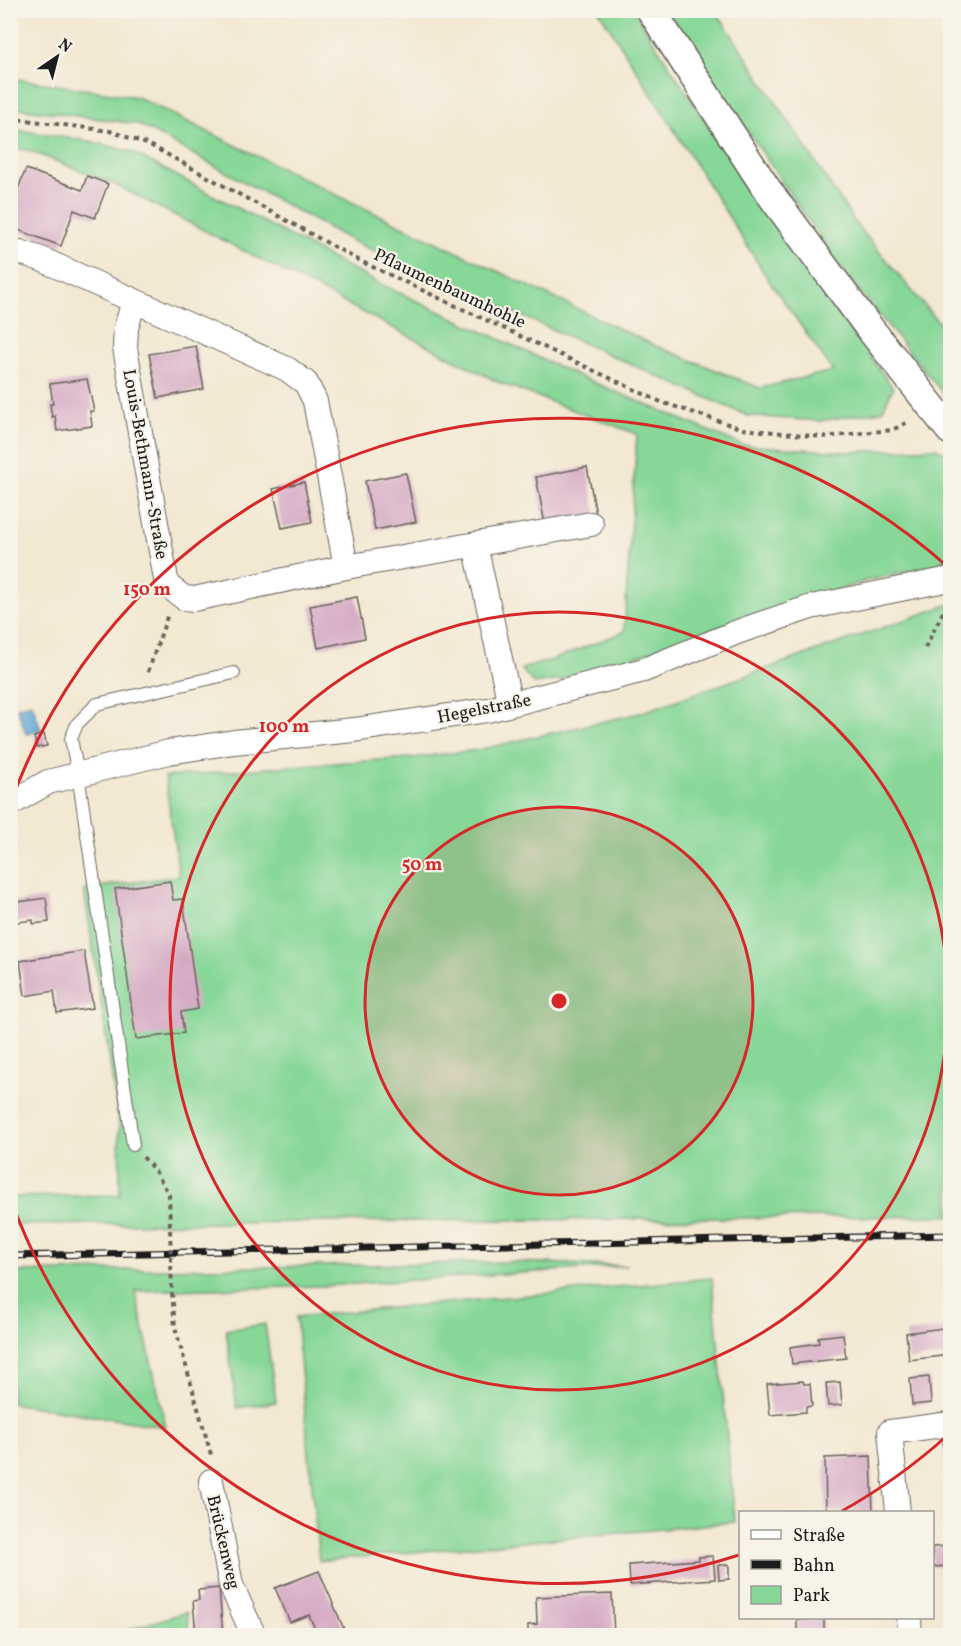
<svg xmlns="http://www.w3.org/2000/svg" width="961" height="1646" viewBox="0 0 961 1646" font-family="Vollkorn,serif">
<rect width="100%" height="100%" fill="#f7f3e8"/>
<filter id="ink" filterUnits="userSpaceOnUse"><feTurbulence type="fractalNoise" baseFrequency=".0167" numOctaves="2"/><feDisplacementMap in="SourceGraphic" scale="12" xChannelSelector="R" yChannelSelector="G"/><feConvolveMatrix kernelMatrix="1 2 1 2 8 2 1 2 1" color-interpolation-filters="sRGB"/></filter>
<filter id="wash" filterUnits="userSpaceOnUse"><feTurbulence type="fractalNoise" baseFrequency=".008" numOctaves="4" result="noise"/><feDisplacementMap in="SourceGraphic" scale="24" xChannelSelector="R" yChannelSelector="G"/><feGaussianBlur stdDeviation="1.35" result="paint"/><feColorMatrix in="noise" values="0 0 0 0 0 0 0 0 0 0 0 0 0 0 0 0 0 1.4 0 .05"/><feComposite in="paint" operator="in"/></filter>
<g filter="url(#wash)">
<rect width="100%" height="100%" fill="#f3e8d2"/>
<g fill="#86d798" stroke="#517a5a" stroke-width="1.5">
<path d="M599,11H634C716,140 802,265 893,388L882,411L819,421L748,416L354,242L138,124L11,107V78L137,97L345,199L656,346L760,388L833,371L768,279Z"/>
<polygon points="667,11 716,11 856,224 950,336 950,402 837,263"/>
<polygon points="10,129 89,141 132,152 376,282 574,374 742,445 846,452 936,448 950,455 950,561 866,581 715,628 580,677 534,684 521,669 552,660 624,632 637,434 498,382 112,183 30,151 11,147"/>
<polygon points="950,604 950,1216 11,1225 10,1197 120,1195 119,1123 84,889 179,876 165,777 302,765 412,758 477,750 640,713"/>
<polygon points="513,1262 627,1266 324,1286 135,1291 166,1427 11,1403 11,1272"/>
<polygon points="712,1278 735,1522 319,1561 296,1317"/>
<polygon points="265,1324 276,1402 237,1408 226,1330"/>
<polygon points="187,1612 189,1635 53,1635 54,1633 114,1634"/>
</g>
<polygon fill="#5fa8d6" stroke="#3e6279" stroke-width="1.5" points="32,703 41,730 26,734 17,707"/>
<g id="blocks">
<g fill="#d6aac5">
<polygon points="26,169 82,190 87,176 108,184 95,218 74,210 61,246 10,227 10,208"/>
<polygon points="196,346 204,389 158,398 149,354"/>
<polygon points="87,379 94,411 90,411 92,426 57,431 55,416 52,417 50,404 53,404 50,384"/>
<polygon points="587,467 596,514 545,524 536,477"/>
<polygon points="406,473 416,522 375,530 365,481"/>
<polygon points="304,482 312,522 282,528 273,489"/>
<polygon points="357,597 365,638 318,648 310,606"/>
<polygon points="44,734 47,746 37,748 34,737"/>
<polygon points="10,763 17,779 10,782"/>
<polygon points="170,881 173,900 183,899 198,1009 181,1012 184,1033 136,1039 115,889"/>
<polygon points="46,898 49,922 33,924 33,920 10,923 10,903"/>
<polygon points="84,951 93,1008 57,1013 54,991 25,996 20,961"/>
<polygon points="950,1327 950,1355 909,1360 906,1333"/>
<polygon points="843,1334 846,1358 792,1364 790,1347 819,1343 818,1337"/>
<polygon points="929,1377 931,1403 912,1405 910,1379"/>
<polygon points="803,1381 804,1384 810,1384 812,1406 806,1407 806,1412 770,1415 767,1384"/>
<polygon points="840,1382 842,1405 828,1406 826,1383"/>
<polygon points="950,1442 950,1475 947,1476 943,1443"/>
<polygon points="871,1456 873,1512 826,1512 825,1458"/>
<polygon points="950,1546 950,1566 932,1567 932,1547"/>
<polygon points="713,1556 715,1579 630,1585 629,1565 699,1560 699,1557"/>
<polygon points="718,1565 729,1565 729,1579 719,1580"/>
<polygon points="319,1571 344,1629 327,1636 318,1636 309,1615 290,1622 275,1588"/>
<polygon points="219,1588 223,1636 196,1636 193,1601 199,1600 198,1590"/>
<polygon points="612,1594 614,1636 528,1636 528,1625 537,1624 536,1597"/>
<polygon points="797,1619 824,1619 824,1635 797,1636"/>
</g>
</g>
</g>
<g filter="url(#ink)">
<use href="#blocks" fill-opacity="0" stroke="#67635c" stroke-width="1.5"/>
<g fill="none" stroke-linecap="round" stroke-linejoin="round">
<g stroke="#67635c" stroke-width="14">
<polyline id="service" points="133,1145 78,774 71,739 77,724 97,704 234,673"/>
</g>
<g stroke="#67635c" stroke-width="26">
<g id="minor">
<polyline points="10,253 20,252 41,259 287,369 306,383 315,401 346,567"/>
<polyline points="134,301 126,328 125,348 167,585 184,598 194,599 346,567 591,524"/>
<polyline points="475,545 510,704"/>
<polyline points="10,804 48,782 169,752 234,742 354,730 488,710 644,670 740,631 811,607 950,579"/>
<polyline points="211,1481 231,1585 254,1636"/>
<polyline points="898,1512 890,1432 950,1424"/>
<polyline points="909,1618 910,1636"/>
</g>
</g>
<g stroke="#67635c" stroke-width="31">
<polyline id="tertiary" points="651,10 766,188 867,325 950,430"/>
</g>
<g stroke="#67635c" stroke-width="4" stroke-dasharray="4.5 4.5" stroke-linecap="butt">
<polyline points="10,118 110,131 150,145 360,261 661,402 743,429 823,437 892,430 910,421"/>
<polyline points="925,648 946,606"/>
<polyline points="148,672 168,614"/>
<polyline points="143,1157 155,1171 169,1194"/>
<polyline points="172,1293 175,1327 212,1458"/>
</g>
<use href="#service" stroke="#fff" stroke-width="12"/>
<use href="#minor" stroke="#fff" stroke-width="24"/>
<use href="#tertiary" stroke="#fff" stroke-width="28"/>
<g stroke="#1c1c1c" stroke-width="7">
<polyline id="rail" points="10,1256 950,1235"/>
</g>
<use href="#rail" stroke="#f7f3e8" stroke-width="4.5" stroke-dasharray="14" stroke-linecap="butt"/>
<polyline stroke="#67635c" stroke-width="4" stroke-dasharray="4.5 4.5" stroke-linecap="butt" points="169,1194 172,1293"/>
</g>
</g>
<circle cx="559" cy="1001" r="194" fill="#d62828" fill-opacity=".12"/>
<g fill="none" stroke="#d62828" stroke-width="3">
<circle cx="559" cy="1001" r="194"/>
<circle cx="559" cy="1001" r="389"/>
<path d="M949 1434A583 583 0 0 1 842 1511M739 1555A583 583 0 0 1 11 1200M11 802A583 583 0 0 1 949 568"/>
</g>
<g text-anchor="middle" stroke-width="4.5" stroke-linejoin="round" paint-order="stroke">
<g font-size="18" fill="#1c1c1c" stroke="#f7f3e8">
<text transform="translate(450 288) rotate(25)" y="6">Pflaumenbaumhohle</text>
<text transform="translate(146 464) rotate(80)" y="6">Louis-Bethmann-Straße</text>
<text transform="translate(484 708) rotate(-11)" y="6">Hegelstraße</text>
<text transform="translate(224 1542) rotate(77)" y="6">Brückenweg</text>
</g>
</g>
<circle cx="559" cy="1001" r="9" fill="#d62828" stroke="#f7f3e8" stroke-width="3"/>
<g font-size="18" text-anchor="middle" font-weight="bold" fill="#d62828" stroke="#f7f3e8" stroke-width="4.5" stroke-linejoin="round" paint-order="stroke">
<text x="147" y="595">150 m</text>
<text x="284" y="732">100 m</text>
<text x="422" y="870">50 m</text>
</g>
<rect width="961" height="1646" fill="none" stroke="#f7f3e8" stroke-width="36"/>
<rect x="739" y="1511" width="195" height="108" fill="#f7f3e8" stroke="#9f9d96" stroke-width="1.5"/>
<rect x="751" y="1530" width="30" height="9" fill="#ffffff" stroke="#9f9d96" stroke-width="1.5"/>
<text x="793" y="1541" font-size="18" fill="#1c1c1c">Straße</text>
<rect x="751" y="1560" width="30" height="9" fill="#1c1c1c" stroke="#9f9d96" stroke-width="1.5"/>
<text x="793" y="1571" font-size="18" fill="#1c1c1c">Bahn</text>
<rect x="751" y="1586" width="30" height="18" fill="#86d798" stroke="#9f9d96" stroke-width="1.5"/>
<text x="793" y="1601" font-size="18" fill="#1c1c1c">Park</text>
<g transform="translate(57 57) rotate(35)" stroke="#f7f3e8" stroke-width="4.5" paint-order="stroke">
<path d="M0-4.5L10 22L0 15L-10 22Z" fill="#1c1c1c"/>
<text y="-9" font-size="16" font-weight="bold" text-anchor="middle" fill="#1c1c1c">N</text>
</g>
</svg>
